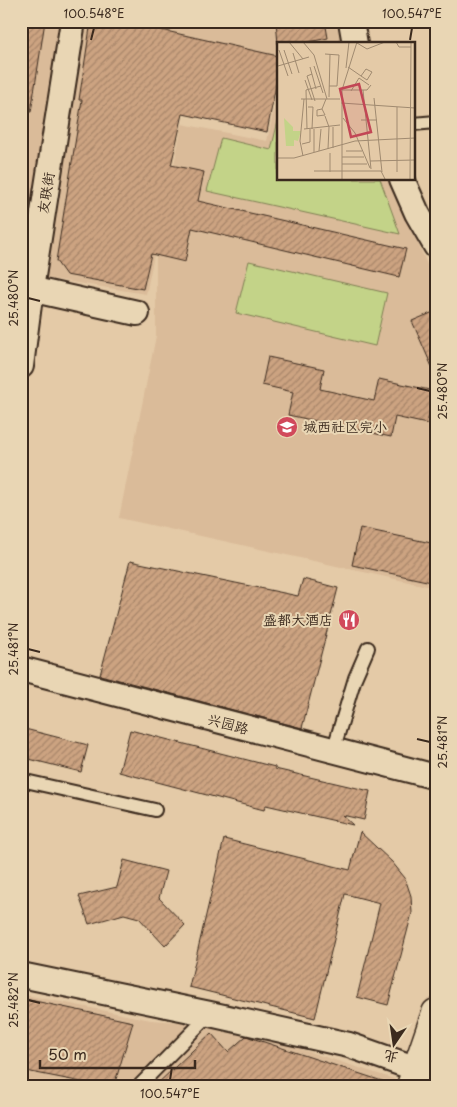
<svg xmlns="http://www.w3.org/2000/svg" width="457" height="1107" viewBox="0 0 457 1107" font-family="'Playpen Sans','LXGW WenKai TC',sans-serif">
<defs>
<pattern id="building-hatch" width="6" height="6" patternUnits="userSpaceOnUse" patternTransform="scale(1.25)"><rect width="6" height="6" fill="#cca381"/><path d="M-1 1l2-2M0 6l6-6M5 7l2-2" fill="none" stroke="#a78569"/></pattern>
</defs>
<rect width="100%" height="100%" fill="#e4caa7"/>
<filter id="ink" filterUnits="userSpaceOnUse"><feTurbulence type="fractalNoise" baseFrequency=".02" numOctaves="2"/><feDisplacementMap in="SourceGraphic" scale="10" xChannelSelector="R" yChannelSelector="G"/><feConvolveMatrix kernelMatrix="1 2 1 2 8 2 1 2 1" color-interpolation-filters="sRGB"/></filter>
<g filter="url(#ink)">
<g fill="#dabb99">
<polygon points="21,21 338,21 342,44 278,44 278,74 267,132 183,114 146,294 21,274"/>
<polygon points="278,90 278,179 390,179 436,285 436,588 119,518 156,336 156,256 182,124 267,141"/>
<polygon points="21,994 151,1020 225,1025 397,1080 395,1086 21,1086"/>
</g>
<g fill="#c3d388" stroke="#7f7e53">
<polygon points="278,121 278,179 380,179 400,234 207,191 221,138 271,150"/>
<polygon points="249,261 387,293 375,346 236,313"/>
</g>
<g fill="url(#building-hatch)" stroke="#3b2a1e">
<polygon points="21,21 45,21 31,112 21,111"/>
<polygon points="91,21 121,21 278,56 278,74 267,132 183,114 171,165 204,172 198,201 406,249 399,277 192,228 185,262 151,254 143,289 66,275 56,261 82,100 79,100"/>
<polygon points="276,21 325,21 328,38 300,44 278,44"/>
<polygon points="436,311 436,376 412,321"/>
<polygon points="268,357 324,369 320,389 374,401 379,379 434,391 427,424 395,417 391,437 288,415 293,392 262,385"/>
<polygon points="360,528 436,544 436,583 352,565"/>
<polygon points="130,561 298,596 303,579 338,588 302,728 100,675"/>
<polygon points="21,728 88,745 81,772 21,757"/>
<polygon points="130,730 275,767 275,769 370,791 364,820 342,815 353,825 266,805 264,810 119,772"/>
<polygon points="360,832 392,862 405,878 411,896 412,913 388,1005 357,997 380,903 345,894 315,1018 189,987 224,839 350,870"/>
<polygon points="124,860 166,871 159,898 185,925 165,946 139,918 124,914 89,924 79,896 117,887"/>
<polygon points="21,998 133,1022 114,1086 102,1086 21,1070"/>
<polygon points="211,1033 228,1052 246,1036 388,1083 387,1086 155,1086"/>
</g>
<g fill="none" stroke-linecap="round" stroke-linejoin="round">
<g stroke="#3b2a1e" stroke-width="16">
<g id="lane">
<polyline points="413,124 436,122"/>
<polyline points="333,751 355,678 368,648"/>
<polyline points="21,780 155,810"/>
<polyline points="139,1086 210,1014"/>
</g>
</g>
<g stroke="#3b2a1e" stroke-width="28">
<g id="street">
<polyline points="351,21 355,44"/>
<polyline points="402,179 417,213 436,246"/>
<polyline points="21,287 137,313"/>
<polyline points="21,366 31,289 73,21"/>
<polyline points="21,669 436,777"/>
<polyline points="21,975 210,1014 349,1045 417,1069"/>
</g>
</g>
<g stroke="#3b2a1e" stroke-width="31">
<polyline id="highway" points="411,1086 436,1013"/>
</g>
<use href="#lane" stroke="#e9d6b4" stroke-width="12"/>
<use href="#street" stroke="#e9d6b4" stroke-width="24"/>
<use href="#highway" stroke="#e9d6b4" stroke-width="28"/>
</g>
</g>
<path fill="none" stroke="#3b2a1e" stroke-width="2" d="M91,40L94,28M410,40L412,28M28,298L40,301M417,388L430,391M28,649L40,652M417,739L430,742M28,1000L40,1003M170,1080L172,1067"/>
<defs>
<g id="school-disc" transform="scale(1.125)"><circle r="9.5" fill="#d1495b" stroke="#e9d6b4"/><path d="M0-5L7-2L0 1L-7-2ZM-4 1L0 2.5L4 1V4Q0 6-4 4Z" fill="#fff"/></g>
<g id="restaurant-disc" transform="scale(1.125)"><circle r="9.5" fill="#d1495b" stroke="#e9d6b4"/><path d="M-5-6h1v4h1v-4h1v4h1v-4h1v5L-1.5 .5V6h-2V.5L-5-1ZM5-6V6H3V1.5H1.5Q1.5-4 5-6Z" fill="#fff"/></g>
</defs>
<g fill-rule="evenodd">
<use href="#school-disc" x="287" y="427"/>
<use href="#restaurant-disc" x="349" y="620"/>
</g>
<g text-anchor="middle" stroke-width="4" stroke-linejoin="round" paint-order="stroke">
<g font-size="14" fill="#3b2a1e" stroke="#e9d6b4">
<text transform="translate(46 193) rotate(-81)" y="5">友联街</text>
<text transform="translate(228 724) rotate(15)" y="5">兴园路</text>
</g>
<g font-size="14" fill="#3b2a1e" stroke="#e9d6b4" text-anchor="start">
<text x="303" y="432">城西社区完小</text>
<text x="333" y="625" text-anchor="end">盛都大酒店</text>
</g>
</g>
<g transform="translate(277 42)">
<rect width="138" height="138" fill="#e4caa7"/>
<path d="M7,76L16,85V89H24L21,99L17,98V104H9Z" fill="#c3d388"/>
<path fill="none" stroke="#a08a70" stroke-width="1" d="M12,0L26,17M26,0L37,13L50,57M119,0L122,5H134M80,1L90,7L108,0M2,8L11,34M7,8L15,32M16,11L22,31M48,12L62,13L60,44H52M1,24L32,15M37,24L46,51M33,25L39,47M71,25L84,34L90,38L95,30L89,27L84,34M69,26L72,0M35,32L30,34L38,59M28,38L35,58M65,48H90L94,43M86,48L94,127M74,49L82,36L92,43M52,55L53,12M97,56L105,130M24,57H63M64,61L138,66M31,65H36L35,87M120,65V130M45,67L48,73L40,74V68L45,67L49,57M48,74L52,85L51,107M66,76L78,91L93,126M84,78H100M56,85V106M27,87L63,83M30,87L29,48L44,44M37,87V110M25,102L33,100V87M42,109L44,87M69,109H85M53,111V130M26,114L23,99L27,57M65,115H87M0,116H17L78,99L138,96M93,119L138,118M65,122H90M37,129H104L108,137M65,137V48L80,0M133,137L134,0"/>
<path fill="#c24655" fill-opacity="0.15" stroke="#c24655" stroke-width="2.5" d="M82,42L94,90L74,95L63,47Z"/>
<rect width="138" height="138" fill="none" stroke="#3b2a1e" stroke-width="2.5"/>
</g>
<rect width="457" height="1107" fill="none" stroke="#e9d6b4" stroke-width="55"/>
<g transform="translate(394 1044) rotate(193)" stroke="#e9d6b4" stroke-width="4" paint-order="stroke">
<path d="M0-4L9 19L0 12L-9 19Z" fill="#3b2a1e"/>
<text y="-8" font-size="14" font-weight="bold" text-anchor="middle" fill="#3b2a1e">北</text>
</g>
<path d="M40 1060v8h155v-8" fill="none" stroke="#3b2a1e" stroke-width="2.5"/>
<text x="48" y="1060" font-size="15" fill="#3b2a1e" stroke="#e9d6b4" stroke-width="4" paint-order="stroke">50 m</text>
<rect x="28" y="28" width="402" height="1052" fill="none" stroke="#3b2a1e" stroke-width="2"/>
<g font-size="12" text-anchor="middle" fill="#3b2a1e">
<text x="94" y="18">100.548°E</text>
<text x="412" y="18">100.547°E</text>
<text transform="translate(14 298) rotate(-90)" y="4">25.480°N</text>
<text transform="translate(443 391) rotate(-90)" y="4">25.480°N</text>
<text transform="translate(14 649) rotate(-90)" y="4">25.481°N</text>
<text transform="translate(443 742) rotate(-90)" y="4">25.481°N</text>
<text transform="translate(14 1000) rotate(-90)" y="4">25.482°N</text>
<text x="170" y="1098">100.547°E</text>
</g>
</svg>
